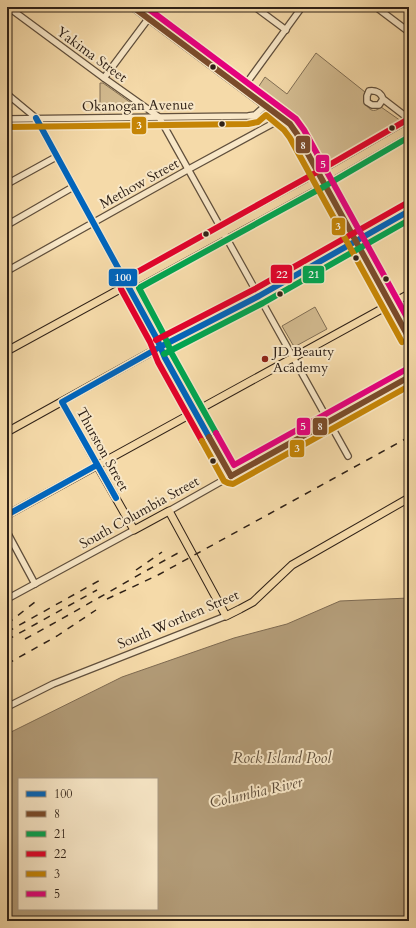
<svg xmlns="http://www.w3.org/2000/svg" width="416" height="928" viewBox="0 0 416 928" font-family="Cardo,serif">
<rect width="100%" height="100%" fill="#f5daa9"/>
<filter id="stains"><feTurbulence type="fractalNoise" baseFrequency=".005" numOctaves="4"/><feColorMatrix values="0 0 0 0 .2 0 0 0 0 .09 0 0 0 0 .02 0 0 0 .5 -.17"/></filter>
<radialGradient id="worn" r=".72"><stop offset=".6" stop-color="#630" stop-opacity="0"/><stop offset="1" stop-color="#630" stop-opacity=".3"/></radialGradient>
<g fill="#d3bb90" stroke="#816e54">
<path d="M316,53L365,92C363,103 370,117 381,107L401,121V125L327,166H322L295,122L287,112L257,89L265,77L287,94Z"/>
<polygon points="100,83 103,83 134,105 133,109 131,111 100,112"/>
<polygon points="315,307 327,329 296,346 293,345 282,326"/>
</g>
<path fill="#b29b77" stroke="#7e6a51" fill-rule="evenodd" d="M409,598V921H7V734L122,677L234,638L287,624L340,601ZM19,779H157V909H19Z"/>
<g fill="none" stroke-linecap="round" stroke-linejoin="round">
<g stroke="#604f3c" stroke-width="8">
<g id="minor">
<polyline points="8,7 104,78 159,117 348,456"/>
<polyline points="255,7 286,30"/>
<polyline points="376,7 409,32"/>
<polyline points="104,78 157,7"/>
<polyline points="243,88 302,7"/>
<polyline points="7,94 36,118 157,339 165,358 231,476"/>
<path d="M383,99L379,105H372L367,102V96L369,91C376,90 381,93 383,99L409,119"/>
<polyline points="251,116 283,118"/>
<polyline points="7,119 248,116 255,115 266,105"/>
<polyline points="7,184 56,157"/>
<polyline points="7,225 73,187"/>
<polyline points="7,271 189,169 283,118"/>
<polyline points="62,402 97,465"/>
<polyline points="169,511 328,421 409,377"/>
<polyline points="7,532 35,584"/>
<polyline points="7,599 134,530"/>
<polyline points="7,707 53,684 226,616"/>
</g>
</g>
<g stroke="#2f2117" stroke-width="9">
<g id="major">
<polyline points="133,7 290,124 297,134 409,338"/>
<polyline points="7,351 321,179 409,128"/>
<polyline points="7,432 160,347 259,296 409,211"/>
<polyline points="97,465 134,530 169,511 226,616 240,609 253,602 292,565 409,498"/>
<polyline points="7,515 409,294"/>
</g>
</g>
<use href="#minor" stroke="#f8e7c7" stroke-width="5.5"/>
<use href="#major" stroke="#f5daa9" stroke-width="7"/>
<g stroke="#2f2117" stroke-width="1.5" stroke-dasharray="7 7" stroke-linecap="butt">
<polyline points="136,570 162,552"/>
<polyline points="107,599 158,575 409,437"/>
<polyline points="7,624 35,602"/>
<polyline points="7,632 102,579"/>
<path d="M25,639C77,611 127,581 178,553"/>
<polyline points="7,640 97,590"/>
<polyline points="7,664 57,636 96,610"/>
</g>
<g stroke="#f8e7c7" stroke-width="9">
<g id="bus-1">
<polyline points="36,118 157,339 165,358 209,437"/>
<polyline points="116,498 62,402 160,347 259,296 409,211"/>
<polyline points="7,515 97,465"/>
</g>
</g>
<g stroke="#f8e7c7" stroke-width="9">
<g id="bus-2">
<polyline points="133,7 290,124 297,134 409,338"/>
<polyline points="209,437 231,476"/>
<polyline points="231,476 409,377"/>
</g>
</g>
<g stroke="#f8e7c7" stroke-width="9">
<g id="bus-3">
<polyline points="164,354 263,303 409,220"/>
<polyline points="216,433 172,354 164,335 139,288 325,186 409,137"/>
</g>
</g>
<g stroke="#f8e7c7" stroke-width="9">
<g id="bus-4">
<polyline points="156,340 255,289 405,204"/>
<polyline points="202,441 158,362 150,342 121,289 120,284 121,281 317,172 405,121"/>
</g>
</g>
<g stroke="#f8e7c7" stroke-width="9">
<g id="bus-5">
<polyline points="7,127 248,124 258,122 266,115 284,130 290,138 402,342"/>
<polyline points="202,441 224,481 228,483 233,484 409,386"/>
</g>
</g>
<g stroke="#f8e7c7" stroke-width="9">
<g id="bus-6">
<polyline points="146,7 296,119 304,130 409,321"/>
<polyline points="216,433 234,465 405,370"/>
</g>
</g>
<use href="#bus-1" stroke="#0065bd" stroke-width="6"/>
<use href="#bus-2" stroke="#7a4b2a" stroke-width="6"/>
<use href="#bus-3" stroke="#00a651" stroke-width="6"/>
<use href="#bus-4" stroke="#e4002b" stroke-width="6"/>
<use href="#bus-5" stroke="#c58506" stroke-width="6"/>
<use href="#bus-6" stroke="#e5007d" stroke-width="6"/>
</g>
<g fill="#2f2117" stroke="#f8e7c7" stroke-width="1.5">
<circle cx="213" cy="67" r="3.5"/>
<circle cx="222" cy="124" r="3.5"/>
<circle cx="392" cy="128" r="3.5"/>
<circle cx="206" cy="234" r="3.5"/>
<circle cx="356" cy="258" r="3.5"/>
<circle cx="386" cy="279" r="3.5"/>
<circle cx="280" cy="294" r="3.5"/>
<circle cx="213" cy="461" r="3.5"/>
</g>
<circle fill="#8f2418" stroke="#f8e7c7" stroke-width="1.5" cx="265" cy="359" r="4"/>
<g text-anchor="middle" stroke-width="4" stroke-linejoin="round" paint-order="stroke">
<g font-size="14" fill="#2f2117" stroke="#f8e7c7">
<text transform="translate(92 54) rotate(36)" y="5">Yakima Street</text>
<text transform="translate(138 105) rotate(-1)" y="5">Okanogan Avenue</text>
<text transform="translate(139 183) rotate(-29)" y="5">Methow Street</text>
<text transform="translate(103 449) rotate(61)" y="5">Thurston Street</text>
<text transform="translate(139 512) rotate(-29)" y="5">South Columbia Street</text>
<text transform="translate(178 619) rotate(-23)" y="5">South Worthen Street</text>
</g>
<g font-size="14" fill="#2f2117" stroke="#f8e7c7" text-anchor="start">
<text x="273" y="356">JD Beauty<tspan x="273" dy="16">Academy</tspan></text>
</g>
<g font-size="15" font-style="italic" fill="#5d4c39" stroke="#f8e7c7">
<text x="282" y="763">Rock Island Pool</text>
<text transform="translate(256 792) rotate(-13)" y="5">Columbia River</text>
</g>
</g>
<g stroke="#f8e7c7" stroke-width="1.5">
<rect x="131" y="116" width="16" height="19" rx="4" fill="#c58506"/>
<rect x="295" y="135" width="16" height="19" rx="4" fill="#7a4b2a"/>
<rect x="315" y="154" width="15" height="19" rx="4" fill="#e5007d"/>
<rect x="331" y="217" width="15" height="19" rx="4" fill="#c58506"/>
<rect x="270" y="264" width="23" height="20" rx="4" fill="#e4002b"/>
<rect x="302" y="265" width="23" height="19" rx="4" fill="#00a651"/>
<rect x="108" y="268" width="30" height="19" rx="4" fill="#0065bd"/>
<rect x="296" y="417" width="15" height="19" rx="4" fill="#e5007d"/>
<rect x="312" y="417" width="16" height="19" rx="4" fill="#7a4b2a"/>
<rect x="289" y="439" width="16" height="19" rx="4" fill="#c58506"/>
</g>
<g font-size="11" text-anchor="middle" font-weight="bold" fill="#fff">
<text x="139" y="129">3</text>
<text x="303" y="149">8</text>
<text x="323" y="168">5</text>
<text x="338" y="230">3</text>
<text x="282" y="278">22</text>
<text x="314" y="278">21</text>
<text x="123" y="281">100</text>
<text x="303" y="430">5</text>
<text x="320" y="430">8</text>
<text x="297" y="452">3</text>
</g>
<rect width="416" height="928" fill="none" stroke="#f5daa9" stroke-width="24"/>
<rect x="8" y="8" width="400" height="912" fill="none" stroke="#2f2117" stroke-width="2"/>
<rect x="12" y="12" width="392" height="904" fill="none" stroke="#2f2117"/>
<rect x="18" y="778" width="140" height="132" fill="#f8e7c7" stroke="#a89881"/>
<rect x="26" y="791" width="20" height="6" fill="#0065bd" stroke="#a89881"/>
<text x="54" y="798" font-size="12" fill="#2f2117">100</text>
<rect x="26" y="811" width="20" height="6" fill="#7a4b2a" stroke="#a89881"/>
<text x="54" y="818" font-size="12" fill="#2f2117">8</text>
<rect x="26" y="831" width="20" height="6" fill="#00a651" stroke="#a89881"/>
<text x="54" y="838" font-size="12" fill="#2f2117">21</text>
<rect x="26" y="851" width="20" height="6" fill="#e4002b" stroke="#a89881"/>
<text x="54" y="858" font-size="12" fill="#2f2117">22</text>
<rect x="26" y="871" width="20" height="6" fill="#c58506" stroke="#a89881"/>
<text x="54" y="878" font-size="12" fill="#2f2117">3</text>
<rect x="26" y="891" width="20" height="6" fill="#e5007d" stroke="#a89881"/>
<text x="54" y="898" font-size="12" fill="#2f2117">5</text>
<rect width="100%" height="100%" filter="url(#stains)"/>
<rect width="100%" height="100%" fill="url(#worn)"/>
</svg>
